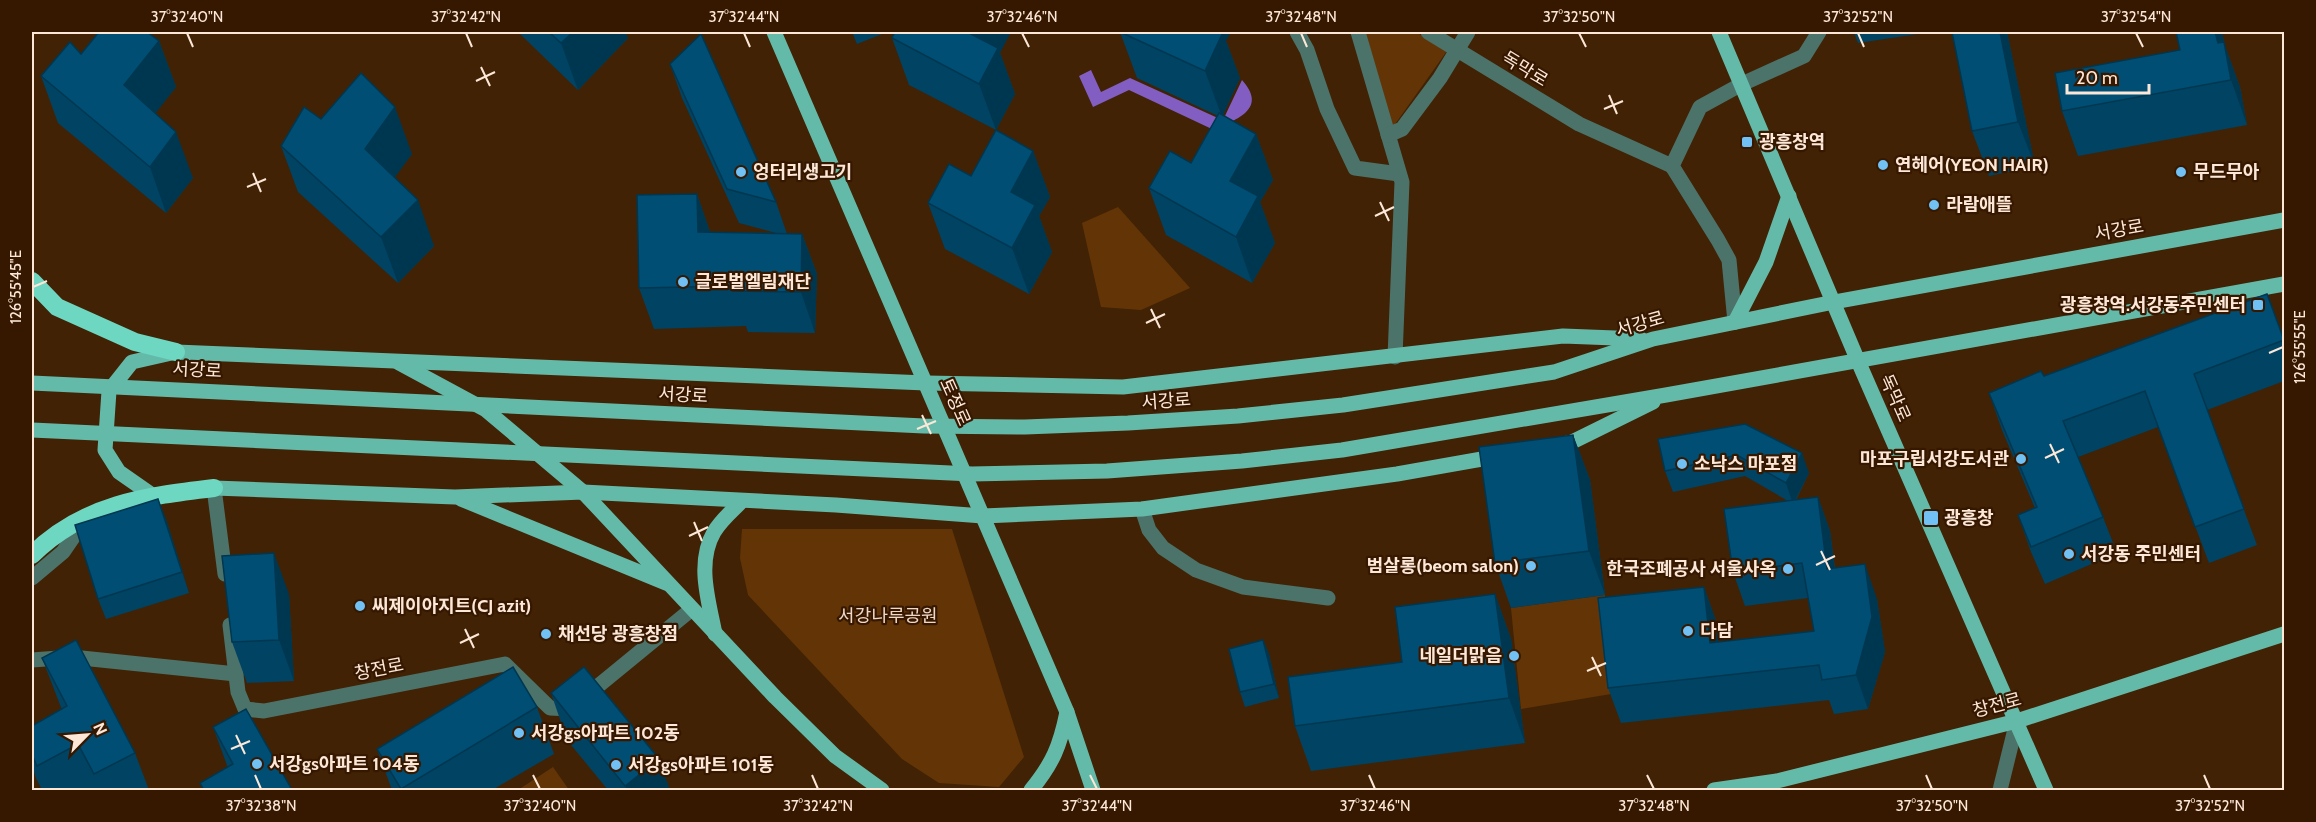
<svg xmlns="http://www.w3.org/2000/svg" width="2316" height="822" viewBox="0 0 2316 822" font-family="Cabin,'Noto Sans KR',sans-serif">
<rect width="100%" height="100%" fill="#412205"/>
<g fill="#633506">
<polygon points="1363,32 1416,32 1447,51 1393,127"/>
<polygon points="1118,207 1190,288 1141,310 1101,307 1082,223"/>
<polygon points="742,529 952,529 1024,757 999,787 939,783 902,759 748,595 740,558"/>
<polygon points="1605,595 1617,693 1521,709 1511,608"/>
<polygon points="553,767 569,790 518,790"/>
</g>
<path fill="#835ec2" d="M1091,70L1101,92L1130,78L1220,119L1224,118L1242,80C1268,109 1237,119 1214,130L1129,90L1093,107L1079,76Z"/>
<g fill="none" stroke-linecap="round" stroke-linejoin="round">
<g stroke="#4b736a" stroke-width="15">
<polyline points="1297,32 1307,50 1327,109 1355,168 1399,174"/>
<polyline points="1358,32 1402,182 1395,357"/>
<polyline points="1428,32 1579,124 1672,166"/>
<polyline points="1388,135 1402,129 1440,78 1468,32"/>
<polyline points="1735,322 1729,260 1718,240 1672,166 1700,107 1742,84 1804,56 1819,32"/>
<polyline points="214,488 225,574"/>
<polyline points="1142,509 1149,530 1163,548 1196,570 1243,587 1328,598"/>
<polyline points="32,578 63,552 87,517"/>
<polyline points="230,625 238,692 245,709 264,711 505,664 550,708 570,709 692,609"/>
<polyline points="32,660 72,657 236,674"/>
<polyline points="2000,790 2017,721"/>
</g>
<g stroke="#64baa9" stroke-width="15">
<polyline points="774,32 1067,712 1093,790"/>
<polyline points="1719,32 1858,361 2046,790"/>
<polyline points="1735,322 1766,262 1789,196"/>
<polyline points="399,363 486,410 583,492 775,697 835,756 882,790"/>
<polyline points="32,383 924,426 1025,427 1128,423 1238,416 1343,405 1554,372 1653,339 1834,302 2284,220"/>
<polyline points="32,430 972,474 1107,471 1242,461 1342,450 1666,395 2284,284"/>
<polyline points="1558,445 1572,442 1653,402"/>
<polyline points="214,488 455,497 583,492 836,505 983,516 1142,509 1397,474 1499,456"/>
<polyline points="152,495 119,472 105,450 109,391 132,362 176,352 926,383 1123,387 1563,336 1641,339"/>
<polyline points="461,499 666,583"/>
<path d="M715,634C709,602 696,563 714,532C721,520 733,510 742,501"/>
<path d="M1031,790C1053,763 1060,746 1067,712"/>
<polyline points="1714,790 1777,781 2017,721 2284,634"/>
</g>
<g stroke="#6dd7c1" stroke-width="18">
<polyline points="32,281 57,307 135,342 176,352"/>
<path d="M32,555C83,504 146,496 214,488"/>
</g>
</g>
<g fill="#004363">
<polygon points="518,32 625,32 628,38 578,90"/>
<polygon points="852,32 887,32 857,44"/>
<polygon points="1120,32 1226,41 1240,78 1223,115 1256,134 1273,180 1260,202 1275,243 1252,283 1166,235 1149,188 1191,163 1218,116 1137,78"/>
<polygon points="1854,32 1931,32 1858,43"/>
<polygon points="1952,32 2007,32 2035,166 1989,176 1972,131"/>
<polygon points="2176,32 2222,32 2225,46 2240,87 2247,125 2078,156 2062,111 2180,50"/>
<polygon points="892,38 1000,53 1015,94 996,130 1033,151 1050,197 1039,216 1052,252 1029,294 945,249 928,203 971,176 996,130 909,85"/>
<polygon points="159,41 176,87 155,113 193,178 166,213 58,123 41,76 81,54"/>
<polygon points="670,64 776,202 787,234 802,234 817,274 815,333 748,332 746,326 654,329 639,288 697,194 710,232 776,233 739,223 682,98"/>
<polygon points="321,119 412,154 394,177 434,246 398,283 298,192 281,146"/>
<polygon points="2267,294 2284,341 2284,381 2207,410 2257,545 2209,563 2158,427 2078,457 2103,517 2117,553 2045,584 2031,552 2018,515 2035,508 2002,430 1989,393 2044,376"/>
<polygon points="1745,424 1809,473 1796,500 1818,497 1830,531 1835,568 1877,599 1885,652 1868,709 1834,714 1829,700 1621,723 1608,688 1704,587 1716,621 1718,642 1814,631 1808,598 1745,606 1733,572 1788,501 1745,476 1673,492 1665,471"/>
<polygon points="1573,435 1590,480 1605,595 1511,608 1495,563"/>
<polygon points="166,519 189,593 106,619 98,599"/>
<polygon points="289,594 294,681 247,683 232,642"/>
<polygon points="1495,594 1511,639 1525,743 1311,771 1295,726 1402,662"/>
<polygon points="1263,640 1269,654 1279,698 1245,707 1240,692"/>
<polygon points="42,658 135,753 149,790 42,790 36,778 32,766 32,726 62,710"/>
<polygon points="551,693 670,790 608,790 567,740"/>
<polygon points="537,707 554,754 492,790 392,790 377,749"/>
<polygon points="213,727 292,790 203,790 200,783 228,768"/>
</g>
<g fill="#003750">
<polygon points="573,32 625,32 628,38 578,90 561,43"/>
<polygon points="970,32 1011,32 1000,53 1015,94 996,130 979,84 969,33"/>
<polygon points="1202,32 1231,32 1226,41 1240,78 1222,117 1205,71"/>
<polygon points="2000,32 2007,32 2035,166 2018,122"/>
<polygon points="2215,32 2222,32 2225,46 2240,87 2247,125 2218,43"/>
<polygon points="159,41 176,87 141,132 124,85"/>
<polygon points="395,107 412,154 382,195 365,149"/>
<polygon points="176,132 193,178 166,213 150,167"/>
<polygon points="1256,134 1273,180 1260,202 1275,243 1252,283 1236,237 1230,181"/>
<polygon points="1033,151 1050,197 1039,216 1052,252 1029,294 1012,248 1011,192"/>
<polygon points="697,194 711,235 698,232"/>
<polygon points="418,200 434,246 398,283 381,237"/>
<polygon points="802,234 817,274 815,333 801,292"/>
<polygon points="1573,435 1590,480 1605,595 1589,551"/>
<polygon points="1802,453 1809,473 1793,504 1786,483"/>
<polygon points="1818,497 1830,531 1839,604 1827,569"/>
<polygon points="158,499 166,519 189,593 182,572"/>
<polygon points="274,553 289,594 294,681 279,640"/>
<polygon points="1865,564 1877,599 1885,652 1868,709 1856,675"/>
<polygon points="1704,587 1716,621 1722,677 1710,643"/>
<polygon points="1495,594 1511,639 1525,743 1509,698"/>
<polygon points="1263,640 1269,654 1279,698 1274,684"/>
<polygon points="659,759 670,790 627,790 625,786"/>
</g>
<g fill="#004e73" stroke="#003750" stroke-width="1.5">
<polygon points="99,32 147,32 159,41 124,85 176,132 150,167 41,76 70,42 81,54"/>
<polygon points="549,32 573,32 561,43"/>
<polygon points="895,32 970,32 969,33 998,48 979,84 892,38"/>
<polygon points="1120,32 1223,32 1205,71"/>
<polygon points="1952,32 2000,32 2018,122 1972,131"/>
<polygon points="2176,32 2215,32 2218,43 2224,42 2231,80 2062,111 2055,73 2180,50"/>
<polygon points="701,34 776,202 727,189 670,64"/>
<polygon points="361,73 395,107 365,149 418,200 381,237 281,146 304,107 321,119"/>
<polygon points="1219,113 1256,134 1230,181 1258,196 1236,237 1149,188 1170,151 1191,163"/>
<polygon points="996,130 1033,151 1011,192 1035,205 1012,248 928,203 949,164 971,176"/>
<polygon points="697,194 698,232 802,234 801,292 733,291 733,286 639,288 637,195"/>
<polygon points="2267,294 2284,340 2194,374 2244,509 2195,527 2145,391 2063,421 2103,517 2031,547 2018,515 2037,507 1989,393 2041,371 2044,376"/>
<polygon points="1745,424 1802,453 1786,483 1737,455 1665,471 1658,439"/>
<polygon points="1573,435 1589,551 1495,563 1479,447"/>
<polygon points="1818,497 1827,569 1865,564 1872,617 1856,675 1822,680 1819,665 1608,688 1598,598 1704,587 1710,643 1814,631 1802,563 1733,572 1724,509"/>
<polygon points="158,499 182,572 98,599 75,525"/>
<polygon points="274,553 279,640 232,642 222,556"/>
<polygon points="1495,594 1509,698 1295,726 1288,677 1402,662 1395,607"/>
<polygon points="76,640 135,753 94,774 78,744 37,766 32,755 32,726 67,706 42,658"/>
<polygon points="1263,640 1274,684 1240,692 1229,649"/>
<polygon points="513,667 537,707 401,789 377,749"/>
<polygon points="584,667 659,759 625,786 551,693"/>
<polygon points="246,709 292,790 204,790 200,783 233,764 213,727"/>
</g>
<path fill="none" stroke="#fde8d8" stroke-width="2" d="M187,33L193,47M466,33L472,47M744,33L750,47M1022,33L1029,47M1301,33L1307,47M1579,33L1586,47M1858,33L1864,47M2136,33L2143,47M481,67L490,86M476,81L495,72M1609,95L1617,114M1604,109L1623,101M253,173L261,192M247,187L266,179M1380,202L1389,221M1375,216L1394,207M33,287L47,281M1151,309L1160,328M1146,323L1165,314M2269,353L2283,347M922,415L931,434M917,429L936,421M2050,444L2059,463M2045,458L2064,449M694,522L702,541M689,536L708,527M1821,551L1830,570M1816,565L1835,556M465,629L474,648M460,643L479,634M1592,657L1601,676M1587,671L1606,663M236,735L245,754M231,749L250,741M255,775L261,789M533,775L540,789M812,775L818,789M1090,775L1097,789M1369,775L1375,789M1647,775L1654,789M1926,775L1932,789M2204,775L2210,789"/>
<g fill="#71c1f5" stroke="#361800" stroke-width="2">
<rect x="1741" y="136" width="12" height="12" rx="3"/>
<circle cx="1883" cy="165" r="6"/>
<circle cx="741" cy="172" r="6"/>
<circle cx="2181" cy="172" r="6"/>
<circle cx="1934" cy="205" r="6"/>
<circle cx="683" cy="282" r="6"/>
<rect x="2252" y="299" width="12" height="12" rx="3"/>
<circle cx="2021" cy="459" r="6"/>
<circle cx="1682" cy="464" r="6"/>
<rect x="1923" y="510" width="16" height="16" rx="3"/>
<circle cx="2069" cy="554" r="6"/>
<circle cx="1531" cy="566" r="6"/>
<circle cx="1788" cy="569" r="6"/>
<circle cx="360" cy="606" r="6"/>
<circle cx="1688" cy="631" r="6"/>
<circle cx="546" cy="634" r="6"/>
<circle cx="1514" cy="656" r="6"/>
<circle cx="519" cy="733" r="6"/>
<circle cx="257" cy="764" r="6"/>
<circle cx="616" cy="765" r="6"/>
</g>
<g text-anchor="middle" stroke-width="4.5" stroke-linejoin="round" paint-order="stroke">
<g font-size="18" fill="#fde8d8" stroke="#361800">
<text transform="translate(1525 69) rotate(31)" y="6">독막로</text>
<text transform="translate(2119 230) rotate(-10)" y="6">서강로</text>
<text transform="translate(1640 324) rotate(-16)" y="6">서강로</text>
<text transform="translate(197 370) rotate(3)" y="6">서강로</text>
<text transform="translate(683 395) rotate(3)" y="6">서강로</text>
<text transform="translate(1895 398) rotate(66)" y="6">독막로</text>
<text transform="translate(1166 401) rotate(-4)" y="6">서강로</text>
<text transform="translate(955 402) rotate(66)" y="6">토정로</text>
<text transform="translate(379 669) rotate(-11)" y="6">창전로</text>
<text transform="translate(1997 705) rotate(-15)" y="6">창전로</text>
</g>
<g font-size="18" font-weight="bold" fill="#fde8d8" stroke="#361800" text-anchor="start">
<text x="1759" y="148">광흥창역</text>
<text x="1895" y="171">연헤어(YEON HAIR)</text>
<text x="753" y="178">엉터리생고기</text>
<text x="2193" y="178">무드무아</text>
<text x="1946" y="211">라람애뜰</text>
<text x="695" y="288">글로벌엘림재단</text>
<text x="2246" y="311" text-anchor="end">광흥창역.서강동주민센터</text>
<text x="2009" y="465" text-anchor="end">마포구립서강도서관</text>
<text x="1694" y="470">소낙스 마포점</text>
<text x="1944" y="524">광흥창</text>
<text x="2081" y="560">서강동 주민센터</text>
<text x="1519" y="572" text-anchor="end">범살롱(beom salon)</text>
<text x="1776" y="575" text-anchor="end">한국조폐공사 서울사옥</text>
<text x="372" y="612">씨제이아지트(CJ azit)</text>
<text x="1700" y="637">다담</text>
<text x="558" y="640">채선당 광흥창점</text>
<text x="1502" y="662" text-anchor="end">네일더맑음</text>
<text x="531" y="739">서강gs아파트 102동</text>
<text x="269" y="770">서강gs아파트 104동</text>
<text x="628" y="771">서강gs아파트 101동</text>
</g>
<g font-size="18" fill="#f1d8c6" stroke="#361800">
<text x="888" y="622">서강나루공원</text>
</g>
</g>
<rect width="2316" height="822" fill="none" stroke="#361800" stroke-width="66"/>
<g transform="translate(87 735) rotate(65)" stroke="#361800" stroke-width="4.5" paint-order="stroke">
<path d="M0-4.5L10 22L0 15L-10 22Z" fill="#fde8d8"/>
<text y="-9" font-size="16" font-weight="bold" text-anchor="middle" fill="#fde8d8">N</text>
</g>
<path d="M2067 84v9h82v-9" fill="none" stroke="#fde8d8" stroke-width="3"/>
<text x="2076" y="84" font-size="18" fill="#fde8d8" stroke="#361800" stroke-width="4.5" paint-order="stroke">20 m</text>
<rect x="33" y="33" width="2250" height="756" fill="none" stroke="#fde8d8" stroke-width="2"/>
<g font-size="15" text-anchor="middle" fill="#fde8d8">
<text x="187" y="22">37°32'40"N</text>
<text x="466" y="22">37°32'42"N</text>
<text x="744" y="22">37°32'44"N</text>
<text x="1022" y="22">37°32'46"N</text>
<text x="1301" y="22">37°32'48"N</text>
<text x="1579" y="22">37°32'50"N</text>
<text x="1858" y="22">37°32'52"N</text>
<text x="2136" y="22">37°32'54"N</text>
<text transform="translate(16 287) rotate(-90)" y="5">126°55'45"E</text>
<text transform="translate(2300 347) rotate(-90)" y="5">126°55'55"E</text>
<text x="261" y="811">37°32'38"N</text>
<text x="540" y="811">37°32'40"N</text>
<text x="818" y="811">37°32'42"N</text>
<text x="1097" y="811">37°32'44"N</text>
<text x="1375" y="811">37°32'46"N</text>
<text x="1654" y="811">37°32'48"N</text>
<text x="1932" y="811">37°32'50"N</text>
<text x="2210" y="811">37°32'52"N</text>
</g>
</svg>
